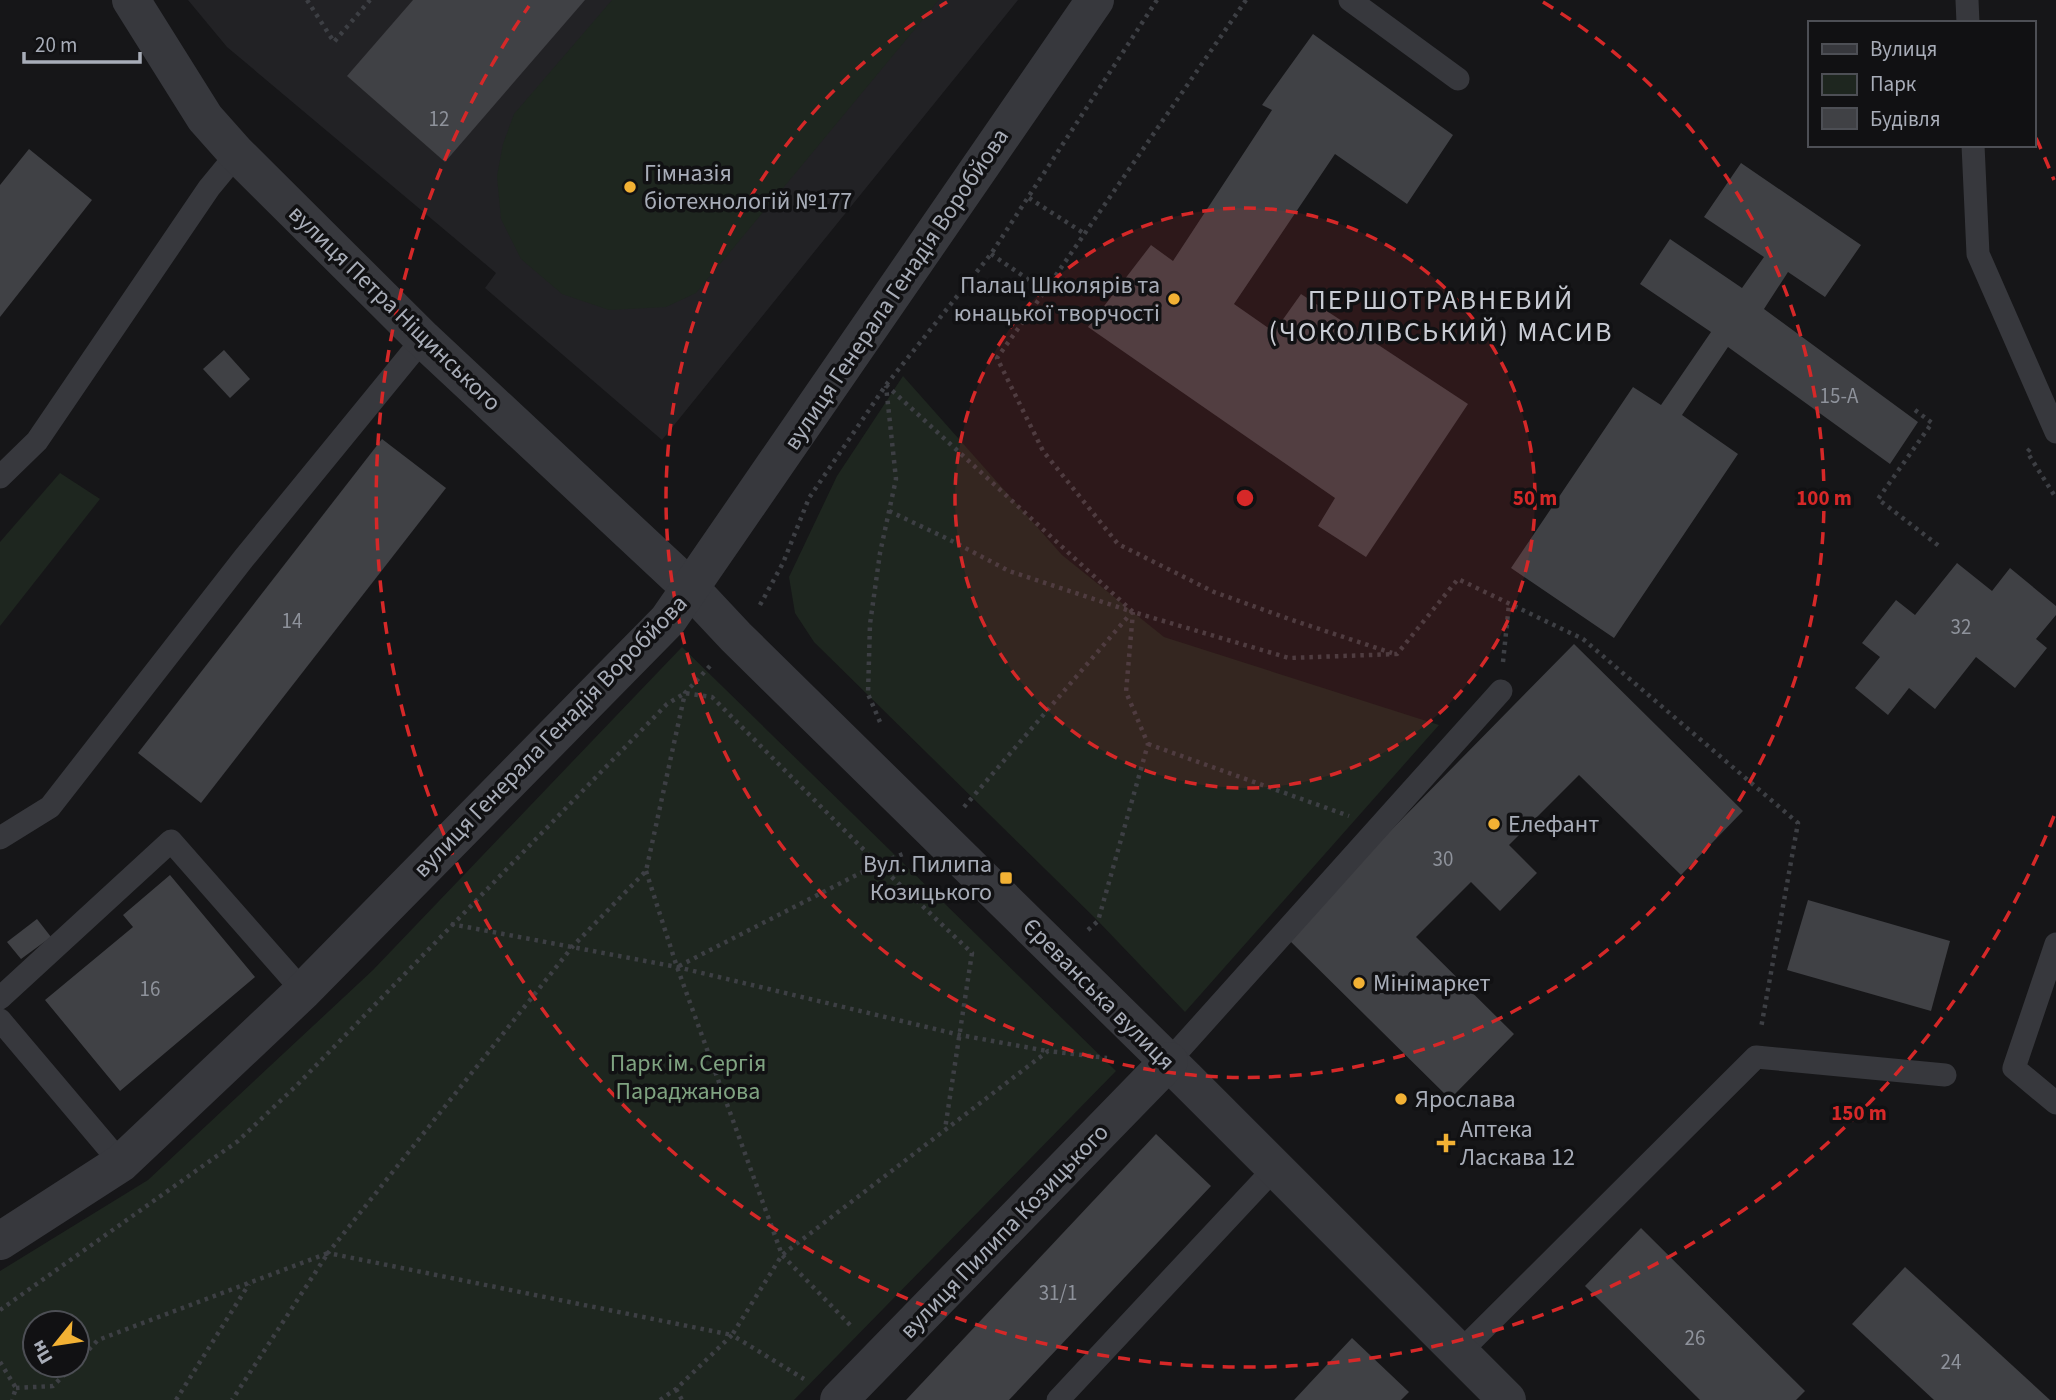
<svg xmlns="http://www.w3.org/2000/svg" width="2056" height="1400" viewBox="0 0 2056 1400" font-family="'Source Sans 3',sans-serif">
<rect width="100%" height="100%" fill="#161618"/>
<polygon fill="#222225" points="188,0 1018,0 662,440 485,288 496,273 227,47"/>
<g fill="#1e261f" fill-rule="evenodd">
<polygon points="612,0 939,0 696,293 666,307 609,310 562,294 521,259 501,219 497,176 503,144 514,114"/>
<polygon points="903,376 1062,555 1164,637 1439,725 1185,1012 1098,921 814,642 795,613 789,577 837,476"/>
<polygon points="60,473 100,499 0,626 0,542"/>
<path d="M682,647L1116,1071L794,1400H0V1271L148,1180L373,970ZM35,1323H77V1365H35Z"/>
</g>
<g fill="#404145">
<polygon points="413,0 585,0 445,162 347,76"/>
<polygon points="1313,34 1453,135 1407,204 1335,154 1234,304 1274,332 1301,294 1468,404 1366,557 1318,526 1335,498 1088,327 1151,245 1173,261 1272,110 1262,105"/>
<polygon points="29,149 92,200 0,317 0,185"/>
<polygon points="1741,163 1861,245 1825,297 1788,272 1764,309 1918,422 1890,464 1728,347 1682,415 1738,454 1614,638 1511,568 1633,387 1661,405 1711,332 1640,284 1670,239 1742,288 1764,257 1704,217"/>
<polygon points="224,350 250,379 230,398 203,369"/>
<polygon points="382,439 446,488 201,803 138,753"/>
<polygon points="1957,563 1992,591 2010,568 2056,606 2056,615 2036,639 2047,648 2015,688 1976,657 1935,709 1909,688 1888,715 1855,688 1880,657 1862,643 1896,600 1915,615"/>
<polygon points="1574,644 1743,811 1681,875 1579,775 1509,845 1537,873 1500,911 1471,882 1416,937 1514,1034 1450,1099 1286,937"/>
<polygon points="170,875 255,977 120,1091 45,1000 133,927 123,915"/>
<polygon points="1808,900 1950,941 1931,1011 1787,970"/>
<polygon points="37,919 51,937 21,959 7,942"/>
<polygon points="1156,1134 1211,1186 1009,1400 906,1400"/>
<polygon points="1641,1228 1805,1391 1796,1400 1700,1400 1585,1286"/>
<polygon points="1905,1267 2050,1400 1934,1400 1852,1324"/>
<polygon points="1352,1338 1409,1392 1401,1400 1294,1400"/>
</g>
<g fill="none" stroke-linecap="round" stroke-linejoin="round">
<g stroke="#3d3f44" stroke-width="4.5" stroke-dasharray="3.5 5" stroke-linecap="butt">
<polyline points="307,0 334,42 370,0"/>
<polyline points="1246,0 1045,291 997,358 1043,451 1118,544 1214,592 1292,620 1392,653"/>
<polyline points="1029,198 1085,234"/>
<polyline points="991,254 1045,291"/>
<polyline points="886,385 1133,612 1289,658 1397,654 1458,579 1583,639 1798,823 1761,1028"/>
<polyline points="1915,410 1932,423 1878,499 1939,546"/>
<polyline points="2030,449 2027,452 2056,498"/>
<polyline points="889,511 950,540 1009,571 1130,611"/>
<polyline points="760,605 783,563 809,498 886,385 991,254 1157,0"/>
<polyline points="1503,662 1509,604"/>
<polyline points="710,666 685,693 646,871 573,946 328,1253 732,1335 782,1255 1048,1051 1107,1058"/>
<polyline points="880,722 868,694 870,624 880,553 896,479 886,386"/>
<polyline points="1148,744 1349,816"/>
<polyline points="964,807 1132,612"/>
<polyline points="646,871 677,967 782,1255 853,1328"/>
<polyline points="451,924 677,967 960,1035 1047,1051"/>
<polyline points="1088,930 1098,921 1148,744 1126,692 1133,612"/>
<polyline points="679,966 878,864 903,854"/>
<polyline points="0,1310 238,1141 297,1085 667,704 685,693 712,697 878,864 972,953 945,1129"/>
<polyline points="0,1362 16,1388 12,1400"/>
<polyline points="77,1362 98,1340 328,1253 232,1400"/>
<polyline points="16,1388 53,1386 74,1365"/>
<polyline points="676,1389 682,1400"/>
<polyline points="176,1400 249,1284"/>
<polyline points="660,1400 676,1389 732,1335 804,1379"/>
</g>
<g stroke="#37383d" stroke-width="23">
<polyline points="1350,0 1458,79"/>
<polyline points="1967,0 1968,23"/>
<polyline points="1973,145 1978,254 2056,432"/>
<polyline points="0,477 37,441 209,188 237,154"/>
<polyline points="0,838 50,807 244,558 423,339"/>
<polyline points="2056,944 2014,1068 2056,1103"/>
<polyline points="0,998 171,841 303,991"/>
<polyline points="0,1020 121,1163"/>
<polyline points="1169,1061 1501,691"/>
<polyline points="1459,1353 1756,1057 1945,1075"/>
<polyline points="1058,1400 1275,1168"/>
</g>
<g stroke="#37383d" stroke-width="38">
<polyline points="131,0 205,118 237,154 423,339 691,589 736,637 1186,1079 1507,1400"/>
<polyline points="0,1241 121,1163 303,991 668,620 1095,0"/>
<polyline points="839,1400 1169,1061"/>
</g>
</g>
<circle cx="1245" cy="498" r="290" fill="#d62828" fill-opacity=".12"/>
<g fill="none" stroke="#d62828" stroke-width="3.5" stroke-dasharray="12 9">
<circle cx="1245" cy="498" r="290"/>
<path d="M1543 2A579 579 0 1 1 947 2"/>
<path d="M2054 816A869 869 0 1 1 529 6M2036 138A869 869 0 0 1 2054 180"/>
</g>
<g fill="#f2b134" stroke="#111113" stroke-width="2.5">
<circle cx="630" cy="187" r="7"/>
<circle cx="1174" cy="299" r="7"/>
<circle cx="1494" cy="824" r="7"/>
<rect x="999" y="871" width="14" height="14" rx="3.5"/>
<circle cx="1359" cy="983" r="7"/>
<circle cx="1401" cy="1099" r="7"/>
<path d="M1442.5 1132.5h7v7h7v7h-7v7h-7v-7h-7v-7h7z"/>
</g>
<g text-anchor="middle" stroke-width="7" stroke-linejoin="round" paint-order="stroke">
<g font-size="21" fill="#8e929b">
<text x="439" y="126">12</text>
<text x="1839" y="403">15-А</text>
<text x="292" y="628">14</text>
<text x="1961" y="634">32</text>
<text x="1443" y="866">30</text>
<text x="150" y="996">16</text>
<text x="1058" y="1300">31/1</text>
<text x="1695" y="1345">26</text>
<text x="1951" y="1369">24</text>
</g>
<g font-size="24" fill="#a8adb8" stroke="#111113" text-anchor="start">
<text x="644" y="181">Гімназія<tspan x="644" dy="28">біотехнологій №177</tspan></text>
<text x="1160" y="293" text-anchor="end">Палац Школярів та<tspan x="1160" dy="28">юнацької творчості</tspan></text>
<text x="1508" y="832">Елефант</text>
<text x="992" y="872" text-anchor="end">Вул. Пилипа<tspan x="992" dy="28">Козицького</tspan></text>
<text x="1373" y="991">Мінімаркет</text>
<text x="1415" y="1107">Ярослава</text>
<text x="1460" y="1137">Аптека<tspan x="1460" dy="28">Ласкава 12</tspan></text>
</g>
<g font-size="24" fill="#a8adb8" stroke="#111113">
<text transform="translate(896 289) rotate(-56)" y="8">вулиця Генерала Генадія Воробйова</text>
<text transform="translate(395 308) rotate(44)" y="8">вулиця Петра Ніщинського</text>
<text transform="translate(550 736) rotate(-46)" y="8">вулиця Генерала Генадія Воробйова</text>
<text transform="translate(1099 994) rotate(45)" y="8">Єреванська вулиця</text>
<text transform="translate(1004 1231) rotate(-46)" y="8">вулиця Пилипа Козицького</text>
</g>
<g font-size="24" fill="#7fa381" stroke="#111113">
<text x="688" y="1071">Парк ім. Сергія<tspan x="688" dy="28">Параджанова</tspan></text>
</g>
<g font-size="28" letter-spacing="2" fill="#c9ccd4" stroke="#111113">
<text x="1441" y="309">ПЕРШОТРАВНЕВИЙ<tspan x="1441" dy="32">(ЧОКОЛІВСЬКИЙ) МАСИВ</tspan></text>
</g>
</g>
<circle cx="1245" cy="498" r="10" fill="#d62828" stroke="#111113" stroke-width="3.5"/>
<g font-size="21" text-anchor="middle" font-weight="bold" fill="#d62828" stroke="#111113" stroke-width="7" stroke-linejoin="round" paint-order="stroke">
<text x="1535" y="505">50 m</text>
<text x="1824" y="505">100 m</text>
<text x="1859" y="1120">150 m</text>
</g>
<rect x="1808" y="21" width="228" height="126" fill="#111113" stroke="#4d4f55" stroke-width="2"/>
<rect x="1822" y="44" width="35" height="10" fill="#37383d" stroke="#4d4f55" stroke-width="2"/>
<text x="1870" y="56" font-size="21" fill="#a8adb8">Вулиця</text>
<rect x="1822" y="74" width="35" height="21" fill="#1e261f" stroke="#4d4f55" stroke-width="2"/>
<text x="1870" y="91" font-size="21" fill="#a8adb8">Парк</text>
<rect x="1822" y="108" width="35" height="21" fill="#404145" stroke="#4d4f55" stroke-width="2"/>
<text x="1870" y="126" font-size="21" fill="#a8adb8">Будівля</text>
<g transform="translate(56 1344) rotate(240)"><circle r="33" fill="#111113" stroke="#4d4f55" stroke-width="2"/>
<path d="M0-5L12 26L0 18L-12 26Z" fill="#f2b134"/>
<text y="-10" font-size="19" font-weight="bold" text-anchor="middle" fill="#a8adb8">Пн</text>
</g>
<path d="M24 52v10h116v-10" fill="none" stroke="#a8adb8" stroke-width="3.5"/>
<text x="35" y="52" font-size="21" fill="#a8adb8" stroke="#111113" stroke-width="5" paint-order="stroke">20 m</text>
</svg>
